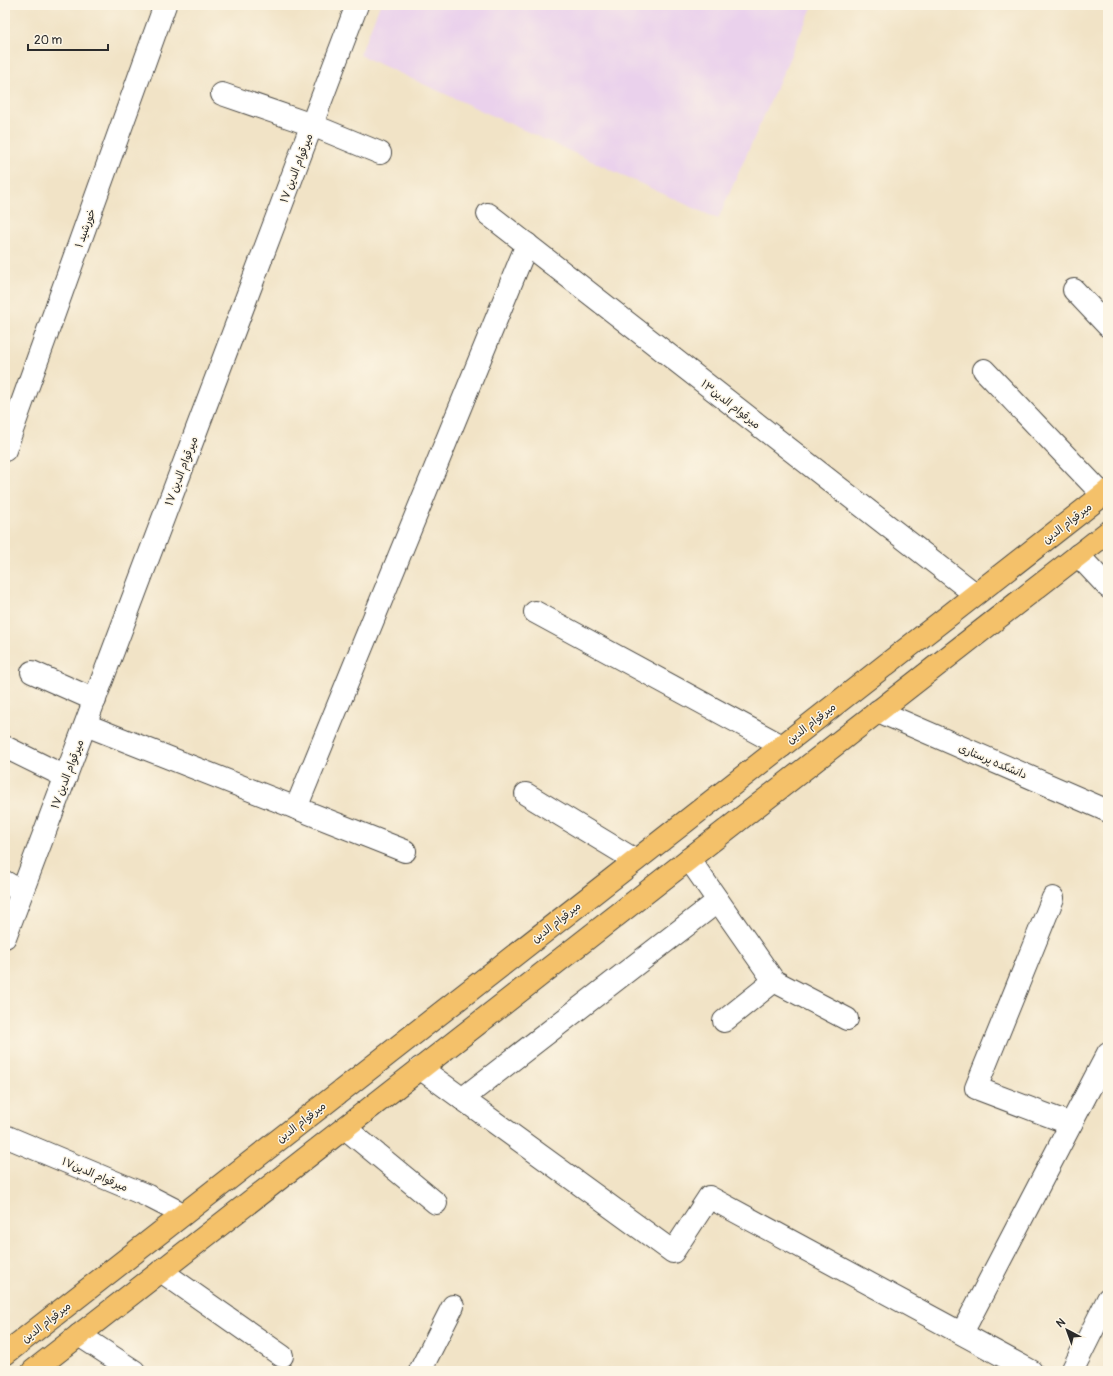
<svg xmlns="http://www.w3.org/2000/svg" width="1113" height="1376" viewBox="0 0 1113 1376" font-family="Pangolin,'Playpen Sans Arabic',sans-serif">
<rect width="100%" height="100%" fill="#fcf5e5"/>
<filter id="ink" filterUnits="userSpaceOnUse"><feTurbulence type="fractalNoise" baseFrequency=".025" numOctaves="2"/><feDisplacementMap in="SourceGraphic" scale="8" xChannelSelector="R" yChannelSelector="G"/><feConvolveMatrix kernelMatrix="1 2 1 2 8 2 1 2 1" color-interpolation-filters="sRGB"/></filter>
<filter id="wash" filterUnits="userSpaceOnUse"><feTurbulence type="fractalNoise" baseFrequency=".012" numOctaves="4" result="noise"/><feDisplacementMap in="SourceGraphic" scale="16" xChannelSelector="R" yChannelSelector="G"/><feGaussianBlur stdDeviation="0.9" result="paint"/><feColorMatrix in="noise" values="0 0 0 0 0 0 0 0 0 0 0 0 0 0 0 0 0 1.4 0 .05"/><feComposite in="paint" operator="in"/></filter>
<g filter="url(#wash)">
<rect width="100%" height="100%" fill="#f1e3c6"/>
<polygon fill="#ead1ec" points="380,5 813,5 718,219 360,55"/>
</g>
<g filter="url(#ink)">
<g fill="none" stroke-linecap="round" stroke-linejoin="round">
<g stroke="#494742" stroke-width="24">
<g id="minor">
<polyline points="222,94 312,125 380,153"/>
<polyline points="488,214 975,594"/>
<polyline points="1074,290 1108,326"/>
<polyline points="984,370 1103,495"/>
<polyline points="5,450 165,5"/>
<polyline points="1078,555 1108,587"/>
<polyline points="535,612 782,746"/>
<polyline points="32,672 95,700"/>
<polyline points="878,711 1108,811"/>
<polyline points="86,725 405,851"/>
<polyline points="5,747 66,777"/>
<polyline points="526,794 635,860"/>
<polyline points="296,808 527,244"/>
<polyline points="689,859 774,981 847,1019"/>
<polyline points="5,882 22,892"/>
<polyline points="1053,898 976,1088 1071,1124"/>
<polyline points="5,937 357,5"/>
<polyline points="724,1021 774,981"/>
<polyline points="420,1068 673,1252 709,1197 1031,1371"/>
<polyline points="462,1099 718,901"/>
<polyline points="345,1128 436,1203"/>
<polyline points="5,1136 148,1196 183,1214"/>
<polyline points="161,1271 282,1356"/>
<polyline points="962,1333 1108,1053"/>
<polyline points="79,1335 134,1371"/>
<polyline points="420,1371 453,1306"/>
<polyline points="1072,1371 1108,1299"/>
</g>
</g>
<g stroke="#494742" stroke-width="24">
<g id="major">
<polyline points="5,1354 1108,491"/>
<polyline points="33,1371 1108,532"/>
</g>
</g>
<use href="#minor" stroke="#fff" stroke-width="22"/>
<use href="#major" stroke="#f4c16a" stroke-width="22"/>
</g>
</g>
<g text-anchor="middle" stroke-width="3" stroke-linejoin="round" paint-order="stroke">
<g font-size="11" fill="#2b2b2b" stroke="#fcf5e5">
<text transform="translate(296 168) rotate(-69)" y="4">میرقوام الدین ۱۷</text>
<text transform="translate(85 228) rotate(-70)" y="4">خورشید ۱</text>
<text transform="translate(731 404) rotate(38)" y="4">میرقوام الدین۱۳</text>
<text transform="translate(181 471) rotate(-69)" y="4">میرقوام الدین ۱۷</text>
<text transform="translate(1067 523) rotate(-38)" y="4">میرقوام الدین</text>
<text transform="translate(811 723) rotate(-38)" y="4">میرقوام الدین</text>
<text transform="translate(993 761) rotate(23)" y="4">دانشکده پرستاری</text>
<text transform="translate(67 774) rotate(-69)" y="4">میرقوام الدین ۱۷</text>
<text transform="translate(556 922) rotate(-38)" y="4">میرقوام الدین</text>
<text transform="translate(301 1122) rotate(-38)" y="4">میرقوام الدین</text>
<text transform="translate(95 1174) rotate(23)" y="4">میرقوام الدین۱۷</text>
<text transform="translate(46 1322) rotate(-38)" y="4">میرقوام الدین</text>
</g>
</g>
<rect width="1113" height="1376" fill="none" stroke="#fcf5e5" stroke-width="20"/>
<g transform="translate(1067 1330) rotate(319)" stroke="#fcf5e5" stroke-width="3" paint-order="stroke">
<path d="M0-3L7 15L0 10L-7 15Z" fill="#2b2b2b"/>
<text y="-6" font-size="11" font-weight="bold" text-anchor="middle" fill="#2b2b2b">N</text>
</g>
<path d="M28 44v6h80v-6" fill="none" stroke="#2b2b2b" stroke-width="2"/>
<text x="34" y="44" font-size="12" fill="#2b2b2b" stroke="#fcf5e5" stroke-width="3" paint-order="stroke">20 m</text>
</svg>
